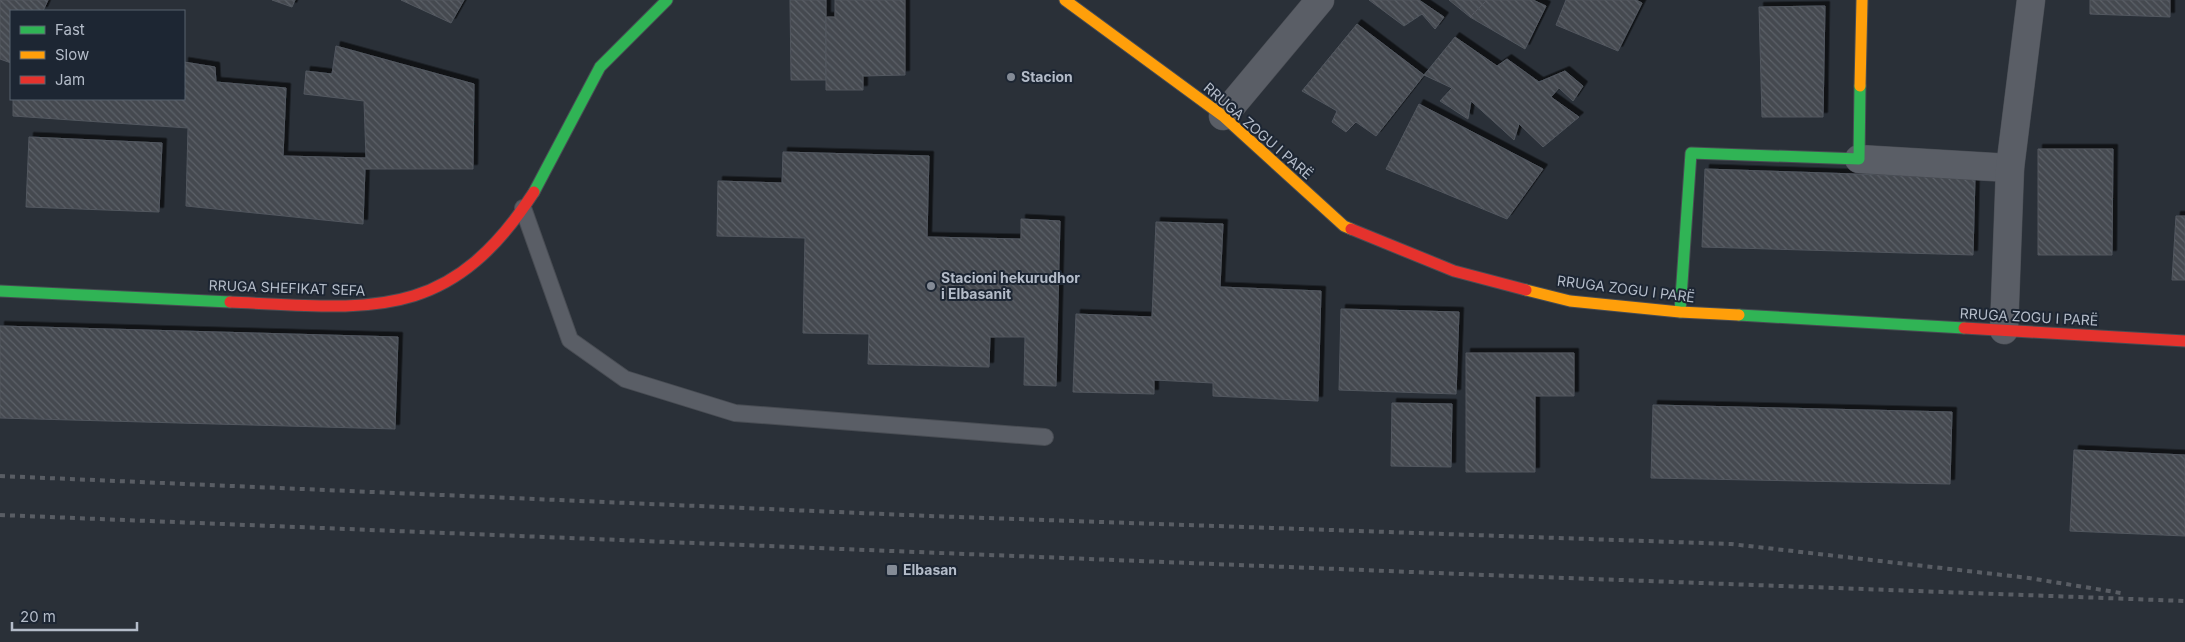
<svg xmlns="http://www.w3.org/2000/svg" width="2185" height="642" viewBox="0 0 2185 642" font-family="Inter,sans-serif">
<defs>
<pattern id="building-back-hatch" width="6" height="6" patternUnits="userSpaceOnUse" patternTransform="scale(1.25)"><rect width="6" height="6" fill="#444950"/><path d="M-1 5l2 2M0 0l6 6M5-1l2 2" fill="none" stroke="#5d6168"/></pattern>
<filter id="shadow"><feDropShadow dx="4.5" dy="-4.5" stdDeviation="0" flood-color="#0009"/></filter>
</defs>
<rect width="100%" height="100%" fill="#2a3038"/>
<g fill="url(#building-back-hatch)" stroke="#52575f" filter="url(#shadow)">
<polygon points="0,0 48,0 43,11 11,11 11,63 0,59"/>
<polygon points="272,0 295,0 292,7"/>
<polygon points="401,0 464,0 451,23"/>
<polygon points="790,0 826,0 826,80 791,80"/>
<polygon points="835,0 905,0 905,75 863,76 863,90 826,90 826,17 835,17"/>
<polygon points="1369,0 1419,0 1444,17 1435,29 1422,14 1404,26"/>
<polygon points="1449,0 1487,0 1470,17"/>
<polygon points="1487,0 1533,0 1546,6 1525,49 1470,17"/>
<polygon points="1566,0 1636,0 1642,3 1618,51 1556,25"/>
<polygon points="2090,0 2170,0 2170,17 2090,14"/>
<polygon points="1825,6 1823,117 1762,117 1759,7"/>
<polygon points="1357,24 1424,75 1376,136 1356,122 1346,132 1332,122 1337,111 1302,91"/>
<polygon points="1455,37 1497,66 1507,59 1539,82 1565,71 1583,86 1573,101 1559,88 1551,97 1579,117 1543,147 1519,124 1514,140 1471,101 1468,119 1440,101 1452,88 1424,75"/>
<polygon points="336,46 474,84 473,169 365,169 363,224 186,206 188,128 13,116 13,99 184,99 184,62 215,67 216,82 286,88 283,156 366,158 364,101 304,94 306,71 332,74"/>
<polygon points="1419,104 1543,169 1507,219 1386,169"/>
<polygon points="29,137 162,143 159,212 26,207"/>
<polygon points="2038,149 2113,149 2112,255 2038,255"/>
<polygon points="783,152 929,156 927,237 1021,239 1021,219 1060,221 1056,386 1024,385 1025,337 990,337 989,367 868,364 869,334 803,333 805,238 717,236 718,181 782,183"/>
<polygon points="1705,169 1975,178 1973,255 1702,247"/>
<polygon points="2176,216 2185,216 2185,280 2172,280"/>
<polygon points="1156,222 1223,224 1220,287 1321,291 1318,401 1213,396 1213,383 1154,380 1154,394 1073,392 1076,314 1152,317"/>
<polygon points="1341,309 1459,312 1456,394 1339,390"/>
<polygon points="0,326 398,337 395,429 0,418"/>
<polygon points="1466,353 1574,353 1574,396 1535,396 1535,472 1466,472"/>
<polygon points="1392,403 1452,404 1451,467 1391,466"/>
<polygon points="1653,405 1952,412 1950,484 1651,478"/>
<polygon points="2074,450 2185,455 2185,536 2070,531"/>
</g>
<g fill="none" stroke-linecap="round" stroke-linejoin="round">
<g stroke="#484c53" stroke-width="18">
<polyline id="lane" points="523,208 570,340 625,379 735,413 1045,437"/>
</g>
<g stroke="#484c53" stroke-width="29">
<g id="street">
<polyline points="1223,116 1320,0"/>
<polyline points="1859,159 2010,168"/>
<polyline points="2004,330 2010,168 2031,0"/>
</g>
</g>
<g stroke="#484c53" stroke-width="13">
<g id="fast">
<polyline points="534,192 600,67 667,0"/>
<polyline points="0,291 230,302"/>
<polyline points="1680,312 1691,153 1859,159 1860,86"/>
<polyline points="1739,315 1964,328"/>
</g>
</g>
<g stroke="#484c53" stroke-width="13">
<g id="slow">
<polyline points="1065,0 1223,116 1344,226 1351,229"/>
<polyline points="1860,86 1862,0"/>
<polyline points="1526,290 1570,301 1680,312 1739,315"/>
</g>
</g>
<g stroke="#484c53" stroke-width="13">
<g id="jam">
<polyline points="1351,229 1454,271 1526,290"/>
<path d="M230,302C369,308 448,325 534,192"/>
<polyline points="1964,328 2185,341"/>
</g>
</g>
<use href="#lane" stroke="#5a5e66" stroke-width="16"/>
<use href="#street" stroke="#5a5e66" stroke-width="28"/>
<use href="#fast" stroke="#30b455" stroke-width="11"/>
<use href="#slow" stroke="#ff9f0a" stroke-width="11"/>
<use href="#jam" stroke="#e5322d" stroke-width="11"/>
<g stroke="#595d64" stroke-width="4" stroke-dasharray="5 5" stroke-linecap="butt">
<polyline points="0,476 930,516 1731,544 2029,578 2121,593"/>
<polyline points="0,515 1486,575 2185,601"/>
</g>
</g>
<g fill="#848b96" stroke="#1d2633" stroke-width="2">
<circle cx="1011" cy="77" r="5"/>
<circle cx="931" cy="286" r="5"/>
<rect x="886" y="564" width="12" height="12" rx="2.5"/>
</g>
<g text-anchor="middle" stroke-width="4" stroke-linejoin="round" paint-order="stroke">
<g font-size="14" font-weight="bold" fill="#b4bcc9" stroke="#1d2633" text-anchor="start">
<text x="1021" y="82">Stacion</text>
<text x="941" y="283">Stacioni hekurudhor<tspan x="941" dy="16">i Elbasanit</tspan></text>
<text x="903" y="575">Elbasan</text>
</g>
<g font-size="14" fill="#b4bcc9" stroke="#1d2633">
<text transform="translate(1258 131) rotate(41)" y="5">RRUGA ZOGU I PARË</text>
<text transform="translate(287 288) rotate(2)" y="5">RRUGA SHEFIKAT SEFA</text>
<text transform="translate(1626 289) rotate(7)" y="5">RRUGA ZOGU I PARË</text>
<text transform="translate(2029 317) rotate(3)" y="5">RRUGA ZOGU I PARË</text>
</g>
</g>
<rect x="10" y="10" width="175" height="90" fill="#1d2633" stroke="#59626f"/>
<rect x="20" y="26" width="25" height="8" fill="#30b455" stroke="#59626f"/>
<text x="55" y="35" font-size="15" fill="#b4bcc9">Fast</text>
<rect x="20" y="51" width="25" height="8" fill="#ff9f0a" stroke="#59626f"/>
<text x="55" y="60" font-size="15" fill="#b4bcc9">Slow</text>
<rect x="20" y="76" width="25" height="8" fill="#e5322d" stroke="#59626f"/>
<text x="55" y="85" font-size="15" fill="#b4bcc9">Jam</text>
<path d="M12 622v8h125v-8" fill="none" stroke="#b4bcc9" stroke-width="2.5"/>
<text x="20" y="622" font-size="15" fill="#b4bcc9" stroke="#1d2633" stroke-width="4" paint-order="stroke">20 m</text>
</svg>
